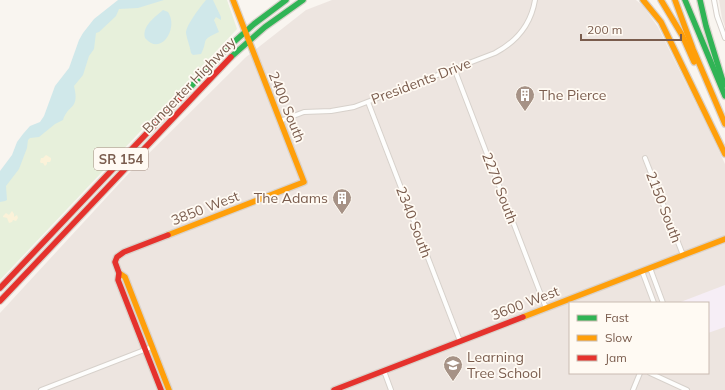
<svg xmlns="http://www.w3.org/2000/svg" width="725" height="390" viewBox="0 0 725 390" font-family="Mulish,sans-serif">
<rect width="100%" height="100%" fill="#f9f5f0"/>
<g fill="#ede5e0" fill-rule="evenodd">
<path d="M332,0H636L643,6L658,27L710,132L725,164V390H0V313L129,173L246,57L306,10ZM570,303H708V373H570Z"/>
<polygon points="719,0 725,0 725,27 722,18"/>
</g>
<polygon fill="#f6eef6" points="725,285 725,327 708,333 708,303 678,303"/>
<polygon fill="#e7f0db" points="124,0 227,0 237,29 0,280 0,176 22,145 47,117 90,32"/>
<g fill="#fbf2d9">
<polygon points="46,155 51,158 51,160 50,162 47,162 47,164 45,166 43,163 41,163 40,162 41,158 43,158"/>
<polygon points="12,211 14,214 14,217 17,215 18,218 16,221 13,220 12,222 9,223 7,218 3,217 3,216 6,213 9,215"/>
</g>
<g fill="#d0e8ea">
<path d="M118,0H164L138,8L119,9L116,16L99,32L96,33L94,49L89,56L83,75L74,86C80,110 68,104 63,120L55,124L39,137L30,138L28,140L27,148L19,169L6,186L7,200L5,201L0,202V171L12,155L17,142L23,134L30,126L40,122L44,116L55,86L69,68L79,40L83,33L94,19Z"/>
<path d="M206,0H213L221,17V20L216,17L214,20L219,32C199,41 209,39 201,54L193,55L191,53C190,46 187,40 186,33C186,25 201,6 206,0Z"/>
<path d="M163,10L168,12C179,28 161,57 145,38C142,26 154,18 163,10Z"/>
</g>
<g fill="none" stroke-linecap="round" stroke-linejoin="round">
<g stroke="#d7d1cb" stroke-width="6">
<g id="street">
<polyline points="714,0 717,16 725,38"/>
<polyline points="454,68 546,308"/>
<polyline points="368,102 460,341"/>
<path d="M280,121L304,112L331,111L354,107L495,53C516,42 531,24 535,0"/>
<polyline points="645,158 683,255"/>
<polyline points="650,268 663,303"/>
<polyline points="642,271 654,303"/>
<polyline points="384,371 391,390"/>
<polyline points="650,373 687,390"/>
<polyline points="41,390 152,347"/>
<polyline points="633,390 640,373"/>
</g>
</g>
<g stroke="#d9d2cb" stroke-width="8">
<g id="fast">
<polyline points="685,0 725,96"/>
<polyline points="700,0 706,26 724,85"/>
<polyline points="231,57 265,27 303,0"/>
<polyline points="185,93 225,50 254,24 286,0"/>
</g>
</g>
<g stroke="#d9d2cb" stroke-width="8">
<g id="slow">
<polyline points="643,0 661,22 725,154"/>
<polyline points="661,0 682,35 694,62"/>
<polyline points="675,0 693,49 725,124"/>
<polyline points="168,235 304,182 233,0"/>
<polyline points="119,273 125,277 169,390"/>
<polyline points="523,317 725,239"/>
</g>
</g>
<g stroke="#d9d2cb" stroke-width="8">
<g id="jam">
<polyline points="0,288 185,93"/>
<polyline points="0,301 231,57"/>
<polyline points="161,390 118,280 119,273 115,262 117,257 124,252 168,235"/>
<polyline points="334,390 523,317"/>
</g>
</g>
<use href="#street" stroke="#fefefd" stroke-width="4"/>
<use href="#fast" stroke="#30b455" stroke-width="5.5"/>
<use href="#slow" stroke="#ff9f0a" stroke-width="5.5"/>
<use href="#jam" stroke="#e5322d" stroke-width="5.5"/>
</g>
<defs>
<g id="building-pin" transform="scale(1)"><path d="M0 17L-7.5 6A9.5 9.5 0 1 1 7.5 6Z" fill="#a69286" stroke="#fffaf3"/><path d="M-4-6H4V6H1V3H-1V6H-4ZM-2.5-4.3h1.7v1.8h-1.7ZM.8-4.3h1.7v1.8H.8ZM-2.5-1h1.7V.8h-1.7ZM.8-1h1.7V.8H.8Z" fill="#fff"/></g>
<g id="school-pin" transform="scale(1)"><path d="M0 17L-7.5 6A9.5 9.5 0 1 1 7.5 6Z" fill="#a69286" stroke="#fffaf3"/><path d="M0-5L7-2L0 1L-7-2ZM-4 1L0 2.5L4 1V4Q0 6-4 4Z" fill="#fff"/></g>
</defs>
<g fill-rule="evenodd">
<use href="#building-pin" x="525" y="95"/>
<use href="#building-pin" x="342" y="198"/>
<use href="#school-pin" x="453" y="365"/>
</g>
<g text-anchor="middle" stroke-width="3.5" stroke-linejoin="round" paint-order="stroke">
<rect fill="#fffaf3" stroke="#a28b7f" stroke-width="1" x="94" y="148" width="54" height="22" rx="3"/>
<g font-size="13" font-weight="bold" fill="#7a5c4d">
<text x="121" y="164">SR 154</text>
</g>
<g font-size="14" fill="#7a5c4d" stroke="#fffaf3">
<text transform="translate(421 81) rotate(-21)" y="5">Presidents Drive</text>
<text transform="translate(189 85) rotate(-46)" y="5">Bangerter Highway</text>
<text transform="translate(287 107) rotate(68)" y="5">2400 South</text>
<text transform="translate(500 188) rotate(69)" y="5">2270 South</text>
<text transform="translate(664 207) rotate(69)" y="5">2150 South</text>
<text transform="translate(205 208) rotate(-21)" y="5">3850 West</text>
<text transform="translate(414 222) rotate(69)" y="5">2340 South</text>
<text transform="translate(525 303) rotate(-21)" y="5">3600 West</text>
</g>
<g font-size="14" fill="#7a5c4d" stroke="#fffaf3" text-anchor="start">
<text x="539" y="100">The Pierce</text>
<text x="328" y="203" text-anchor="end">The Adams</text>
<text x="467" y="362">Learning<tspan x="467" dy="16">Tree School</tspan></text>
</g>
</g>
<rect x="569" y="302" width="140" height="72" fill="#fffaf3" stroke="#cabbb1"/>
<rect x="577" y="315" width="20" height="6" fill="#30b455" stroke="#cabbb1"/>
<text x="605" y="322" font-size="12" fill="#7a5c4d">Fast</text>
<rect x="577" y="335" width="20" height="6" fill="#ff9f0a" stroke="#cabbb1"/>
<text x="605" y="342" font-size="12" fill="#7a5c4d">Slow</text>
<rect x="577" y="355" width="20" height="6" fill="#e5322d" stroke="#cabbb1"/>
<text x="605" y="362" font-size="12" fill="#7a5c4d">Jam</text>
<path d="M581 34v6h100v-6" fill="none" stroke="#7a5c4d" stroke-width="2"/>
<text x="587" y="34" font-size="12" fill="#7a5c4d" stroke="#fffaf3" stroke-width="3" paint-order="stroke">200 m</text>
</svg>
